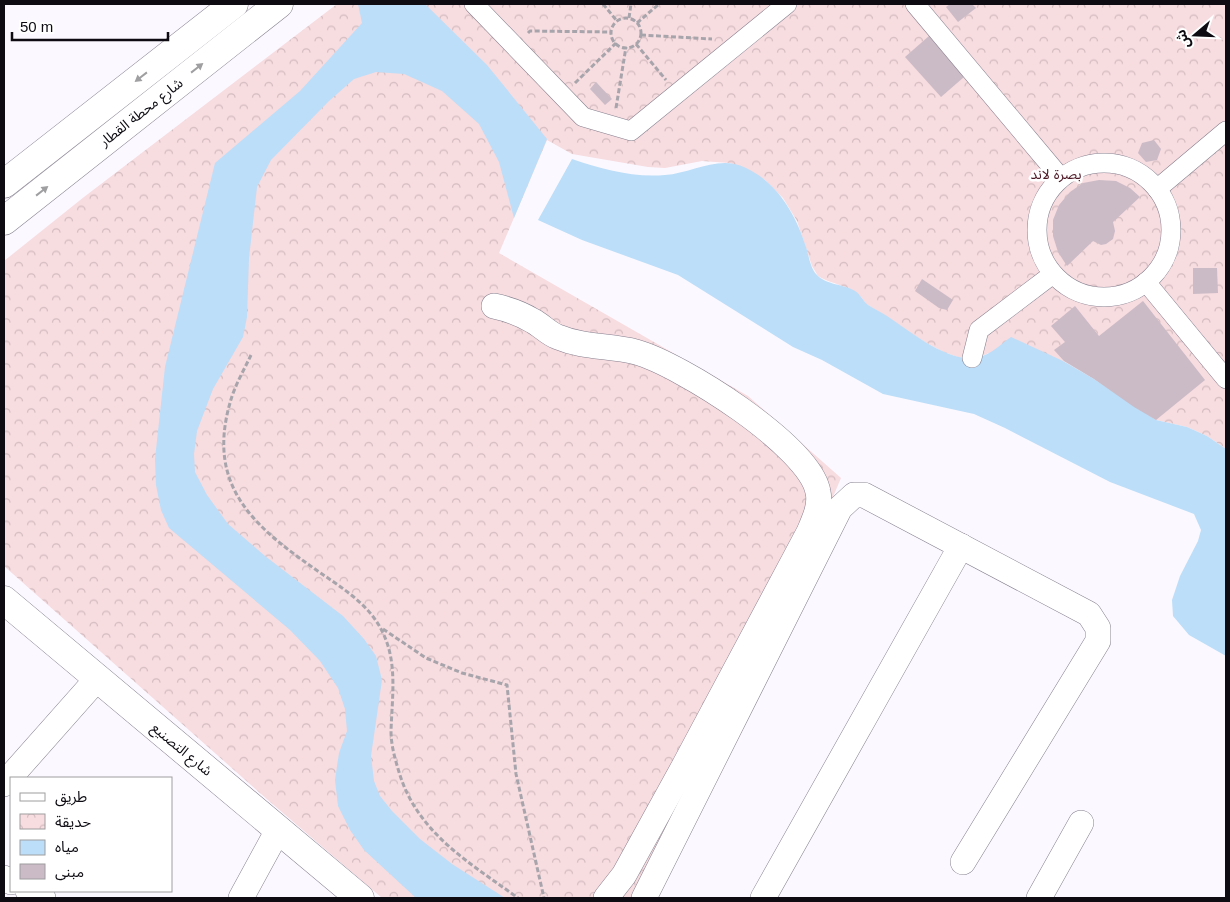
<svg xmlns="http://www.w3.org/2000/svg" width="1230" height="902" viewBox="0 0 1230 902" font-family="Arial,'Noto Sans Arabic',sans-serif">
<defs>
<pattern id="park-crowns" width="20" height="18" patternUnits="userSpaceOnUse" patternTransform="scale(1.25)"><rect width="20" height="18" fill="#f7dce0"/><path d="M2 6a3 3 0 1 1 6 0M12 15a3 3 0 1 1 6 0" fill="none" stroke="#d3bcbf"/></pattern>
</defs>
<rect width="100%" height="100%" fill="#fbf8ff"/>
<path fill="url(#park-crowns)" d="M337,4H1226V449L1207,436L1187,427L1156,420L1094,379L1063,361L989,353C980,357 973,359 963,358C933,353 893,319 866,304C856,285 834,286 818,276L812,266L797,221L783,198L765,180L730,163L702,161L665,168L648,167L572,154L547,140L499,253L748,396L841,478L818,532L638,898H382L269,801L4,566V261L84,197Z"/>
<g fill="#bcdef8">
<polygon points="358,4 425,4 487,65 547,139 514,218 499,162 479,124 442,91 404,74 376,72 354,79 329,101 271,160 257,187 249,258 247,317 243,337 213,389 197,431 194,454 195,472 207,495 228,524 265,556 343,616 364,639 376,656 382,680 371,756 374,781 380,796 392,811 420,839 452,864 505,898 416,898 364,850 350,830 338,806 335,780 339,753 347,731 345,709 338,688 320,661 290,630 169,528 161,510 156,485 155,459 165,367 215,163 300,91 362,23"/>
<path d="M572,159C601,169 634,178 665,175C692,173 720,154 746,168C778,183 796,215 806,247C809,256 810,268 817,275C826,285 844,284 855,291C861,295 863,301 868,305C874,309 881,312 887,316C910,331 950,365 979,357C990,355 1001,344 1011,337L1063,361L1094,379L1156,420L1187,427L1207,436L1226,449V656L1189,635L1173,616L1172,600L1180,576L1198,541L1201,530L1194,514L1110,482L1005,428L974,414L883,394L822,360L793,347L678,275L582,240L538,220Z"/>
</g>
<g fill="#cbbbc6">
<polygon points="950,4 972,4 976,8 958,22 946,7"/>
<polygon points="929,36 964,77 941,97 905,57"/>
<polygon points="596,82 612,99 605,105 590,89"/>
<polygon points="1154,140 1161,149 1157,160 1146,162 1138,153 1142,143"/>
<polygon points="1099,180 1116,181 1130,188 1140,197 1113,222 1115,231 1113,239 1106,244 1101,245 1093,241 1067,266 1058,252 1053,236 1053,220 1059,205 1070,192 1083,183"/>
<polygon points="1193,268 1217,268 1218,293 1193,294"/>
<polygon points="922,279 953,300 947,310 939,308 915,291"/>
<polygon points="1143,301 1205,380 1156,420 1134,407 1094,379 1064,361 1054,350 1065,342 1051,326 1075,306 1099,336"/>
</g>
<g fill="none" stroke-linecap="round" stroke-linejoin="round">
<g stroke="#857f8e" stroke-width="20">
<g id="pedestrian">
<polyline points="474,4 583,117 631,131 787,4"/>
<polyline points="915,4 1061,178"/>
<circle cx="1104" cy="230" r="67"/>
<polyline points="1157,189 1226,131"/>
<polyline points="1146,282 1226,379"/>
<polyline points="972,358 979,330 1053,274"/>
</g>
</g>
<g stroke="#857f8e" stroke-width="26">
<g id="minor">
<path d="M494,306C508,309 520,313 533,321C541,325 549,334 558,337C584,348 610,345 636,352C680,364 810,446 818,492C821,506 814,520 809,532L683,768L624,875L606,898"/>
<polyline points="4,784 97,679"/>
<polyline points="4,878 11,882"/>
<polyline points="28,891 43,898"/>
<polyline points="241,898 278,830"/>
<polyline points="644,898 840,508 854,495 864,495 1089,614 1098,628 1098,641 963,862"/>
<polyline points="763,898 961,546"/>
<polyline points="1039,898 1081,823"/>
</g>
</g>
<g stroke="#857f8e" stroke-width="29">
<polyline id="tertiary" points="4,600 360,898"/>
</g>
<g stroke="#857f8e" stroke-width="29">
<g id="primary">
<polyline points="4,184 234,4"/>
<polyline points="4,221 279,4"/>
</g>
</g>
<g stroke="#a7a5ab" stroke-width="3" stroke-dasharray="5 2.5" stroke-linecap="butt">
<polyline points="603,4 617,21"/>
<polyline points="629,18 631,4"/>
<circle cx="626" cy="33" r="15"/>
<polyline points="637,23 659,4"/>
<polyline points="528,33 530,31 612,32"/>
<polyline points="641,35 712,39"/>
<polyline points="636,44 666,80"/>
<polyline points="575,83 616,43"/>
<polyline points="616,108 626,47"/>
<path d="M251,355C244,370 234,387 230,403C205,490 259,530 322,574C344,589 370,606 382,631C398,662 392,697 391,731C391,745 395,759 399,772C417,833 470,863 518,898"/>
<polyline points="383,629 426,658 462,673 507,685 516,774 544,898"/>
</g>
<use href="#pedestrian" stroke="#fff" stroke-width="19"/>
<use href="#minor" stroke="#fff" stroke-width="25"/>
<use href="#tertiary" stroke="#fff" stroke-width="28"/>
<use href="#primary" stroke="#fff" stroke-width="28"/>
</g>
<defs><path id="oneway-solid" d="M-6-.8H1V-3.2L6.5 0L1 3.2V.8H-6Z" transform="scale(1.25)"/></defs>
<g fill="#9f9ea0">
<use href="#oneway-solid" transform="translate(197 68) rotate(-38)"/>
<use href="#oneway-solid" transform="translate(141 77) rotate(142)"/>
<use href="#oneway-solid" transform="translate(42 191) rotate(-38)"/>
</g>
<g text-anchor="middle" stroke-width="5" stroke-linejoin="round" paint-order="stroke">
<g font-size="14" fill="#0e0c12" stroke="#fff">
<text transform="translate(141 112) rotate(-38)" y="5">شارع محطة القطار</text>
<text transform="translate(182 749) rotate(40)" y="5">شارع التصنيع</text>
</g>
<g font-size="14" fill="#4d1825" stroke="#fff">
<text x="1056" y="179">بصرة لاند</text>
</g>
</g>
<rect width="1230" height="902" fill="none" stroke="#0e0c12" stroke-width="10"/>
<rect x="10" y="777" width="162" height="115" fill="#ffffff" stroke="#9f9ea0"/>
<rect x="20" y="793" width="25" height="8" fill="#ffffff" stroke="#9f9ea0"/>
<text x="55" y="802" font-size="15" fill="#0e0c12">طريق</text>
<rect x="20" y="814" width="25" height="15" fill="url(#park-crowns)" stroke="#9f9ea0"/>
<text x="55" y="827" font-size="15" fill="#0e0c12">حديقة</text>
<rect x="20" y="840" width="25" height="15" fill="#bcdef8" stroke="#9f9ea0"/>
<text x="55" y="852" font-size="15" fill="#0e0c12">مياه</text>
<rect x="20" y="864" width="25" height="15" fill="#cbbbc6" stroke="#9f9ea0"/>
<text x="55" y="877" font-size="15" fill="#0e0c12">مبنى</text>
<g transform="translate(1195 35) rotate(251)" stroke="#ffffff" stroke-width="4" paint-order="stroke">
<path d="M0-4L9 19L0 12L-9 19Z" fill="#0e0c12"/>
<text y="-8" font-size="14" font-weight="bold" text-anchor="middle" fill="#0e0c12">ش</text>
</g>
<path d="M12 32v8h156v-8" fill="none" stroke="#0e0c12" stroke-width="2.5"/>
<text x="20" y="32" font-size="15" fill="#0e0c12" stroke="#ffffff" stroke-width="4" paint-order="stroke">50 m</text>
</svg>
